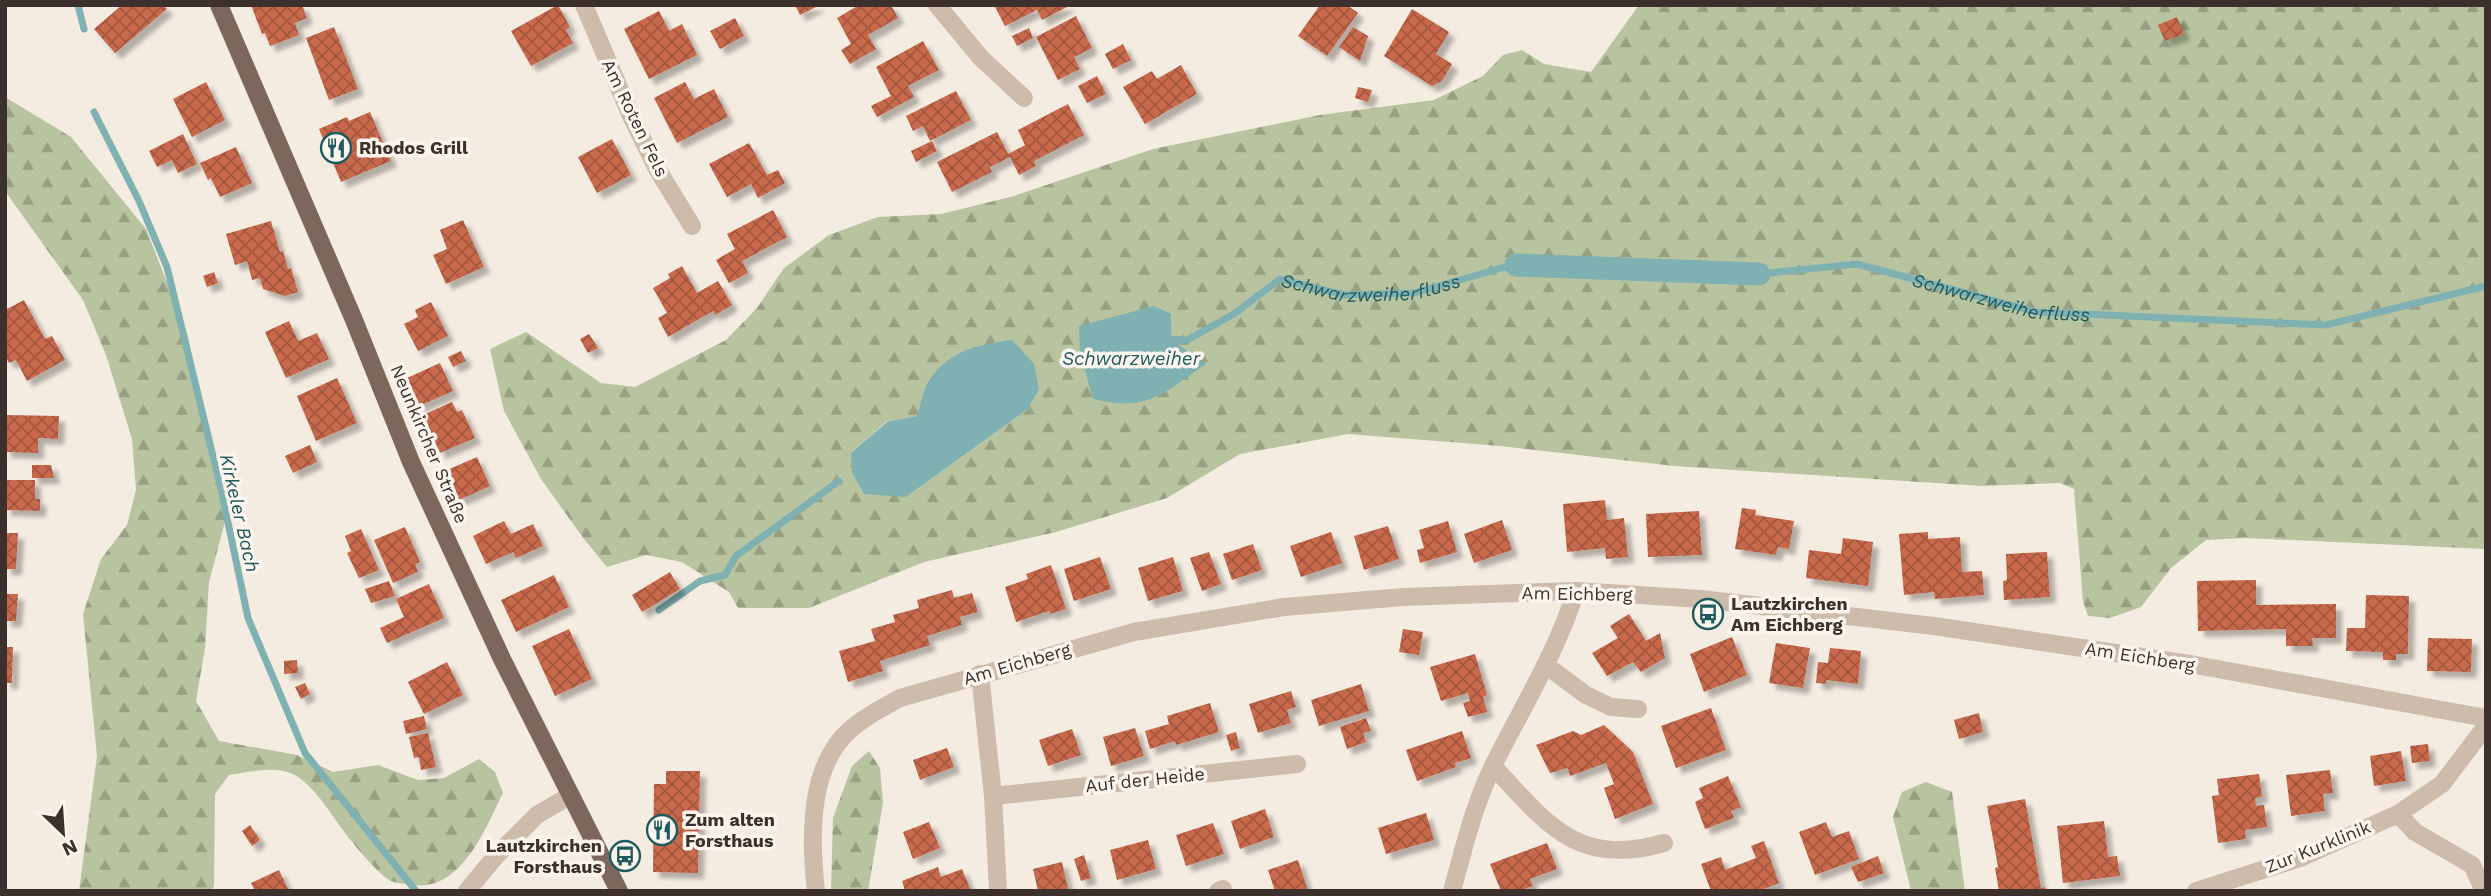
<svg xmlns="http://www.w3.org/2000/svg" width="2491" height="896" viewBox="0 0 2491 896" font-family="'Work Sans',sans-serif">
<defs>
<pattern id="forest-firs" width="22" height="20" patternUnits="userSpaceOnUse" patternTransform="scale(1.75)"><rect width="22" height="20" fill="#b8c4a0"/><path d="M5 1l3.5 6h-7zM16 11l3.5 6h-7z" fill="#97a083"/></pattern>
<pattern id="building-cross-hatch" width="8" height="8" patternUnits="userSpaceOnUse" patternTransform="scale(1.75)"><rect width="8" height="8" fill="#c8694b"/><path d="M0 0l8 8M0 8l8-8" fill="none" stroke="#a4573f"/></pattern>
<filter id="shadow"><feDropShadow dx="6" dy="6" stdDeviation="2" flood-color="#0004"/></filter>
</defs>
<rect width="100%" height="100%" fill="#f4ebe1"/>
<g fill="url(#forest-firs)" fill-rule="evenodd">
<path d="M1639,5H2486V549L2246,538L2206,540L2171,568L2141,607L2110,618L2088,616L2083,601L2074,489L2060,483L1982,486L1674,466L1500,446L1348,434L1240,454L1167,498L1056,532L924,562L809,608H738L729,592L682,562L646,555L607,567L584,539L541,479L504,411L490,349L526,332L601,383L635,387L726,340L757,308L784,268L829,235L878,217L941,214L1014,196L1153,149L1320,115L1434,100L1483,76L1503,55L1522,50L1544,64L1591,72ZM1171,314L1172,340L1093,399ZM1039,390L1028,409L906,497L851,453L887,421L917,416Z"/>
<path d="M5,97L71,137L146,229L187,333L227,514L209,582L205,648L196,701L219,741L297,755L333,772L378,765L418,780L444,778L479,759L495,772L503,793C484,831 460,896 407,884C402,883 395,883 391,881C381,876 360,852 353,843C337,824 318,790 298,777C278,764 250,772 229,775L215,794L214,886L211,891H79L97,756L83,614L101,559L127,525L136,490L132,439L106,355L83,300L5,191Z"/>
<polygon points="869,751 880,768 883,803 868,891 831,891 833,818 852,766"/>
<polygon points="1926,782 1952,792 1965,891 1911,891 1893,817 1902,792"/>
</g>
<g fill="#7fb0b2">
<path d="M1154,306L1171,314L1172,340L1206,364C1163,393 1147,413 1093,399L1080,353L1079,326Z"/>
<path d="M1012,340L1034,364L1039,390L1028,409L906,497L864,494L852,472L851,453L888,421L917,416C921,405 923,389 930,379C949,351 979,344 1012,340Z"/>
</g>
<g fill="none" stroke-linecap="round" stroke-linejoin="round">
<g stroke="#7fb0b2" stroke-width="7">
<polyline points="78,5 84,29"/>
<polyline points="94,112 139,201 167,267 221,489 248,618 305,753 416,891"/>
<path id="s1" d="M1759,274L1857,264L2036,312L2326,325L2486,286"/>
<path id="s2" d="M1163,339L1187,340L1234,314L1280,279L1344,295L1414,293L1512,265"/>
<polyline points="659,610 700,581 725,575 736,556 839,481"/>
</g>
<polyline stroke="#7fb0b2" stroke-width="23" points="1516,265 1759,274"/>
</g>
<g fill="url(#building-cross-hatch)" filter="url(#shadow)">
<polygon points="122,5 164,5 167,9 115,53 94,29"/>
<polygon points="251,5 302,5 307,18 295,23 299,35 270,46 265,33 262,34"/>
<polygon points="558,5 570,27 566,30 573,43 531,66 511,31"/>
<polygon points="795,5 820,5 800,15"/>
<polygon points="859,5 891,5 898,18 868,35 876,49 850,64 841,50 851,44 837,18"/>
<polygon points="994,5 1071,5 1042,20 1037,10 1005,26"/>
<polygon points="1320,5 1347,5 1358,13 1327,56 1298,36"/>
<polygon points="1412,9 1449,32 1436,54 1452,64 1442,81 1432,86 1384,56"/>
<polygon points="659,11 669,31 682,24 697,55 649,79 624,29"/>
<polygon points="1076,16 1092,48 1074,57 1080,69 1058,80 1036,37"/>
<polygon points="2177,17 2184,34 2165,41 2158,25"/>
<polygon points="735,18 744,36 720,49 710,31"/>
<polygon points="334,27 358,89 329,100 306,38"/>
<polygon points="1353,27 1368,36 1360,61 1339,47"/>
<polygon points="1029,28 1033,38 1017,46 1012,36"/>
<polygon points="923,41 939,70 908,86 914,97 877,117 871,106 891,96 876,67"/>
<polygon points="1123,44 1131,60 1113,69 1105,54"/>
<polygon points="1181,65 1197,94 1145,124 1123,87 1152,71 1157,79"/>
<polygon points="1097,76 1106,94 1087,103 1078,86"/>
<polygon points="206,82 225,120 192,137 173,99"/>
<polygon points="685,82 694,99 714,89 728,117 677,143 654,98"/>
<polygon points="1358,87 1372,90 1368,102 1355,98"/>
<polygon points="956,91 971,120 930,141 923,126 913,131 906,116"/>
<polygon points="1068,104 1084,135 1034,161 1036,166 1019,175 1010,157 990,167 992,172 952,192 937,162 997,132 1008,154 1025,145 1018,130"/>
<polygon points="370,112 391,161 341,182 319,129 347,117 349,121"/>
<polygon points="183,134 197,164 178,173 172,160 157,167 149,151"/>
<polygon points="612,139 631,175 597,193 578,157"/>
<polygon points="932,141 937,151 916,162 911,151"/>
<polygon points="749,143 767,175 778,170 785,183 758,198 751,184 727,197 709,164"/>
<polygon points="236,147 252,183 220,197 211,178 208,180 200,163"/>
<polygon points="773,210 787,237 742,261 748,273 729,283 716,260 735,249 727,234"/>
<polygon points="463,220 484,267 446,284 433,255 447,249 440,230"/>
<polygon points="271,221 280,252 283,251 288,269 291,268 298,292 285,296 263,289 260,278 252,280 247,261 235,265 226,234"/>
<polygon points="682,266 697,293 718,281 732,305 715,315 713,311 668,337 658,318 667,313 653,288 670,278 668,274"/>
<polygon points="214,272 218,283 207,287 203,276"/>
<polygon points="24,300 45,339 52,336 65,360 27,381 16,360 9,363 5,356 5,310"/>
<polygon points="431,302 448,336 418,351 404,324 418,317 415,310"/>
<polygon points="289,321 298,341 317,333 329,359 286,378 265,332"/>
<polygon points="589,334 598,348 588,353 580,339"/>
<polygon points="461,351 466,361 453,367 448,357"/>
<polygon points="440,363 453,391 419,406 407,378"/>
<polygon points="337,378 357,423 316,441 297,396"/>
<polygon points="452,402 457,412 462,410 475,438 440,453 423,415"/>
<polygon points="5,415 59,416 58,439 38,438 38,453 5,452"/>
<polygon points="310,445 317,462 293,473 285,456"/>
<polygon points="477,457 490,486 459,500 445,471"/>
<polygon points="32,465 51,465 54,478 32,478"/>
<polygon points="5,480 35,480 35,499 40,499 40,511 5,510"/>
<polygon points="1605,500 1607,520 1624,518 1628,557 1606,559 1605,548 1567,552 1563,504"/>
<polygon points="1742,508 1756,510 1755,515 1794,521 1789,549 1778,547 1776,555 1735,549"/>
<polygon points="1699,511 1702,555 1648,557 1646,514"/>
<polygon points="1502,520 1512,550 1474,563 1464,534"/>
<polygon points="504,521 511,534 533,524 543,546 516,558 513,552 486,564 473,536"/>
<polygon points="1448,521 1457,552 1420,563 1417,550 1424,548 1419,530"/>
<polygon points="1388,526 1399,559 1364,570 1354,536"/>
<polygon points="405,527 420,562 415,564 418,572 393,583 374,540"/>
<polygon points="361,529 379,570 359,578 347,553 351,551 345,536"/>
<polygon points="1331,532 1342,563 1301,577 1290,546"/>
<polygon points="1928,532 1928,539 1960,537 1962,572 1982,571 1984,595 1935,599 1934,592 1904,595 1899,534"/>
<polygon points="5,533 18,533 16,569 5,569"/>
<polygon points="1843,538 1873,542 1868,586 1806,578 1809,550 1841,554"/>
<polygon points="1253,544 1262,570 1232,580 1223,554"/>
<polygon points="1209,552 1221,584 1202,591 1190,558"/>
<polygon points="2047,552 2050,597 2004,600 2003,581 2007,580 2006,554"/>
<polygon points="1100,557 1111,589 1074,601 1064,569"/>
<polygon points="1173,557 1183,591 1148,601 1138,568"/>
<polygon points="1051,565 1066,609 1050,614 1049,611 1016,622 1005,587 1028,579 1026,574"/>
<polygon points="670,572 680,589 642,612 632,595"/>
<polygon points="554,575 569,607 516,632 501,600"/>
<polygon points="2256,580 2256,605 2336,604 2336,638 2312,638 2313,646 2286,646 2286,629 2198,631 2197,581"/>
<polygon points="389,581 395,596 371,603 365,589"/>
<polygon points="429,584 444,618 387,643 380,628 404,617 396,599"/>
<polygon points="952,590 954,598 972,593 978,612 960,617 962,625 927,636 930,645 880,661 883,671 848,682 839,651 875,641 871,629 895,622 893,615 919,608 917,600"/>
<polygon points="5,594 18,594 16,621 5,621"/>
<polygon points="2366,595 2409,596 2408,654 2396,654 2396,660 2383,660 2383,652 2346,651 2347,628 2365,628"/>
<polygon points="1629,614 1646,641 1660,633 1665,658 1641,672 1633,662 1607,676 1592,653 1618,638 1610,626"/>
<polygon points="569,629 592,679 555,696 532,646"/>
<polygon points="1403,629 1423,632 1419,655 1399,652"/>
<polygon points="1732,637 1747,675 1704,692 1690,654"/>
<polygon points="2428,638 2472,639 2471,672 2427,671"/>
<polygon points="1776,643 1810,648 1803,688 1769,683"/>
<polygon points="5,647 13,647 12,683 5,683"/>
<polygon points="1830,648 1861,651 1858,684 1826,680 1826,684 1816,683 1818,662 1828,663"/>
<polygon points="1475,654 1487,695 1483,697 1487,712 1468,717 1463,703 1470,701 1468,693 1441,701 1430,667"/>
<polygon points="297,660 298,673 284,674 284,661"/>
<polygon points="447,662 463,695 424,714 408,682"/>
<polygon points="305,683 310,694 301,699 295,687"/>
<polygon points="1361,684 1369,711 1319,726 1311,700"/>
<polygon points="1291,691 1296,707 1287,710 1291,723 1258,733 1249,704"/>
<polygon points="1210,703 1219,732 1176,745 1175,741 1150,749 1145,731 1169,724 1167,716"/>
<polygon points="1711,708 1726,750 1676,768 1661,726"/>
<polygon points="1979,713 1983,732 1959,739 1954,720"/>
<polygon points="424,716 427,729 406,734 403,721"/>
<polygon points="1366,718 1371,731 1363,733 1366,742 1347,749 1340,727"/>
<polygon points="1604,725 1633,752 1653,804 1615,819 1604,788 1614,784 1606,763 1570,776 1568,768 1550,773 1536,745 1573,731 1581,735"/>
<polygon points="1135,728 1144,756 1111,766 1103,737"/>
<polygon points="1072,729 1081,755 1048,766 1039,740"/>
<polygon points="1462,731 1471,758 1455,763 1456,767 1417,781 1406,750"/>
<polygon points="1236,732 1240,748 1231,751 1226,735"/>
<polygon points="428,733 436,767 421,770 419,757 414,758 409,737"/>
<polygon points="2428,744 2430,761 2412,763 2410,746"/>
<polygon points="947,748 954,767 920,780 913,760"/>
<polygon points="2401,751 2406,781 2374,786 2370,756"/>
<polygon points="2330,770 2333,793 2323,794 2325,811 2291,816 2286,775"/>
<polygon points="666,771 700,771 698,873 653,872 654,784 666,784"/>
<polygon points="2259,774 2262,797 2255,798 2256,806 2264,805 2267,827 2245,830 2246,839 2218,843 2212,796 2219,795 2217,779"/>
<polygon points="1728,776 1741,807 1731,811 1734,818 1705,829 1695,802 1703,798 1699,788"/>
<polygon points="2025,799 2041,888 2045,887 2046,891 1999,891 1995,868 1998,867 1987,806"/>
<polygon points="1265,809 1274,837 1240,849 1231,821"/>
<polygon points="1426,813 1434,840 1386,854 1378,828"/>
<polygon points="2104,821 2108,857 2117,856 2120,876 2063,883 2057,826"/>
<polygon points="929,822 940,848 913,859 903,832"/>
<polygon points="1826,822 1832,837 1849,831 1859,859 1815,875 1799,832"/>
<polygon points="1213,823 1224,854 1186,866 1176,835"/>
<polygon points="250,825 260,840 252,846 242,831"/>
<polygon points="1148,840 1156,869 1117,880 1110,850"/>
<polygon points="1764,841 1779,883 1759,891 1711,891 1701,864 1721,857 1725,870 1756,858 1751,846"/>
<polygon points="1547,843 1557,869 1530,879 1533,886 1519,891 1501,891 1490,864"/>
<polygon points="1084,855 1091,878 1081,881 1074,859"/>
<polygon points="1878,856 1884,873 1858,882 1851,867"/>
<polygon points="1298,860 1308,891 1275,891 1268,870"/>
<polygon points="1062,862 1068,889 1038,891 1033,869"/>
<polygon points="938,867 941,877 962,869 971,891 905,891 902,881"/>
<polygon points="279,870 289,891 255,891 251,883"/>
</g>
<g fill="none" stroke-linecap="round" stroke-linejoin="round">
<g stroke="#cdbbac" stroke-width="18">
<polyline points="584,5 631,116 656,167 692,226"/>
<polyline points="937,5 981,58 1024,98"/>
<polyline points="1547,666 1586,695 1611,707 1638,709"/>
<polyline points="980,674 993,796 998,891"/>
<path d="M1493,766C1546,823 1577,868 1664,843"/>
<polyline points="993,796 1297,764"/>
<polyline points="2398,814 2415,832 2472,865 2484,891"/>
<polyline points="467,891 495,857 537,815 571,795"/>
<path d="M816,891C811,848 809,790 832,752C846,726 875,712 900,698L1134,632L1284,607L1403,597L1576,591L1701,599L1934,626L2190,664L2486,718"/>
<polyline points="1218,891 1223,889"/>
<path d="M1452,891C1464,848 1474,804 1494,764C1523,706 1556,653 1576,591"/>
<polyline points="2196,891 2300,858 2398,814 2442,784 2486,726"/>
</g>
<polyline stroke="#7d675c" stroke-width="18" points="219,5 354,320 411,462 502,659 619,891"/>
</g>
<defs>
<g id="restaurant-ring" transform="scale(1.575)"><circle r="9.5" fill="#fbf5ee" stroke="#1f5a5e" stroke-width="1.5"/><path d="M-5-6h1v4h1v-4h1v4h1v-4h1v5L-1.5 .5V6h-2V.5L-5-1ZM5-6V6H3V1.5H1.5Q1.5-4 5-6Z" fill="#1f5a5e"/></g>
<g id="bus-ring" transform="scale(1.575)"><circle r="9.5" fill="#fbf5ee" stroke="#1f5a5e" stroke-width="1.5"/><path d="M-5-6H5V4H4V6H2V4H-2V6H-4V4H-5ZM-3.5-4V0h7V-4ZM-3.5 1.2v1.5H-2V1.2ZM2 1.2v1.5H3.5V1.2Z" fill="#1f5a5e"/></g>
</defs>
<g fill-rule="evenodd">
<use href="#restaurant-ring" x="336" y="148"/>
<use href="#bus-ring" x="1708" y="614"/>
<use href="#restaurant-ring" x="662" y="830"/>
<use href="#bus-ring" x="625" y="856"/>
</g>
<g text-anchor="middle" stroke-width="7" stroke-linejoin="round" paint-order="stroke">
<g font-size="18" fill="#3b302b" stroke="#fbf5ee">
<text transform="translate(635 118) rotate(64)" y="6">Am Roten Fels</text>
<text transform="translate(429 444) rotate(67)" y="6">Neunkircher Straße</text>
<text transform="translate(1577 594) rotate(1)" y="6">Am Eichberg</text>
<text transform="translate(2140 657) rotate(9)" y="6">Am Eichberg</text>
<text transform="translate(1017 664) rotate(-16)" y="6">Am Eichberg</text>
<text transform="translate(1145 780) rotate(-6)" y="6">Auf der Heide</text>
<text transform="translate(2318 847) rotate(-22)" y="6">Zur Kurklinik</text>
</g>
<g font-size="18" font-weight="bold" fill="#3b302b" stroke="#fbf5ee" text-anchor="start">
<text x="359" y="154">Rhodos Grill</text>
<text x="1731" y="610">Lautzkirchen<tspan x="1731" dy="21">Am Eichberg</tspan></text>
<text x="685" y="826">Zum alten<tspan x="685" dy="21">Forsthaus</tspan></text>
<text x="602" y="852" text-anchor="end">Lautzkirchen<tspan x="602" dy="21">Forsthaus</tspan></text>
</g>
<g font-size="19" font-style="italic" fill="#1f5a5e" stroke="#fbf5ee">
<text dy="7" stroke="none"><textPath href="#s2" startOffset="228">Schwarzweiherfluss</textPath></text>
<text dy="7" stroke="none"><textPath href="#s1" startOffset="247">Schwarzweiherfluss</textPath></text>
<text x="1131" y="365">Schwarzweiher</text>
<text transform="translate(240 513) rotate(77)" y="7">Kirkeler Bach</text>
</g>
</g>
<rect width="2491" height="896" fill="none" stroke="#3b302b" stroke-width="14"/>
<g transform="translate(63 833) rotate(155)" stroke="#fbf5ee" stroke-width="5" paint-order="stroke">
<path d="M0-5L12 26L0 18L-12 26Z" fill="#3b302b"/>
<text y="-10" font-size="19" font-weight="bold" text-anchor="middle" fill="#3b302b">N</text>
</g>
</svg>
